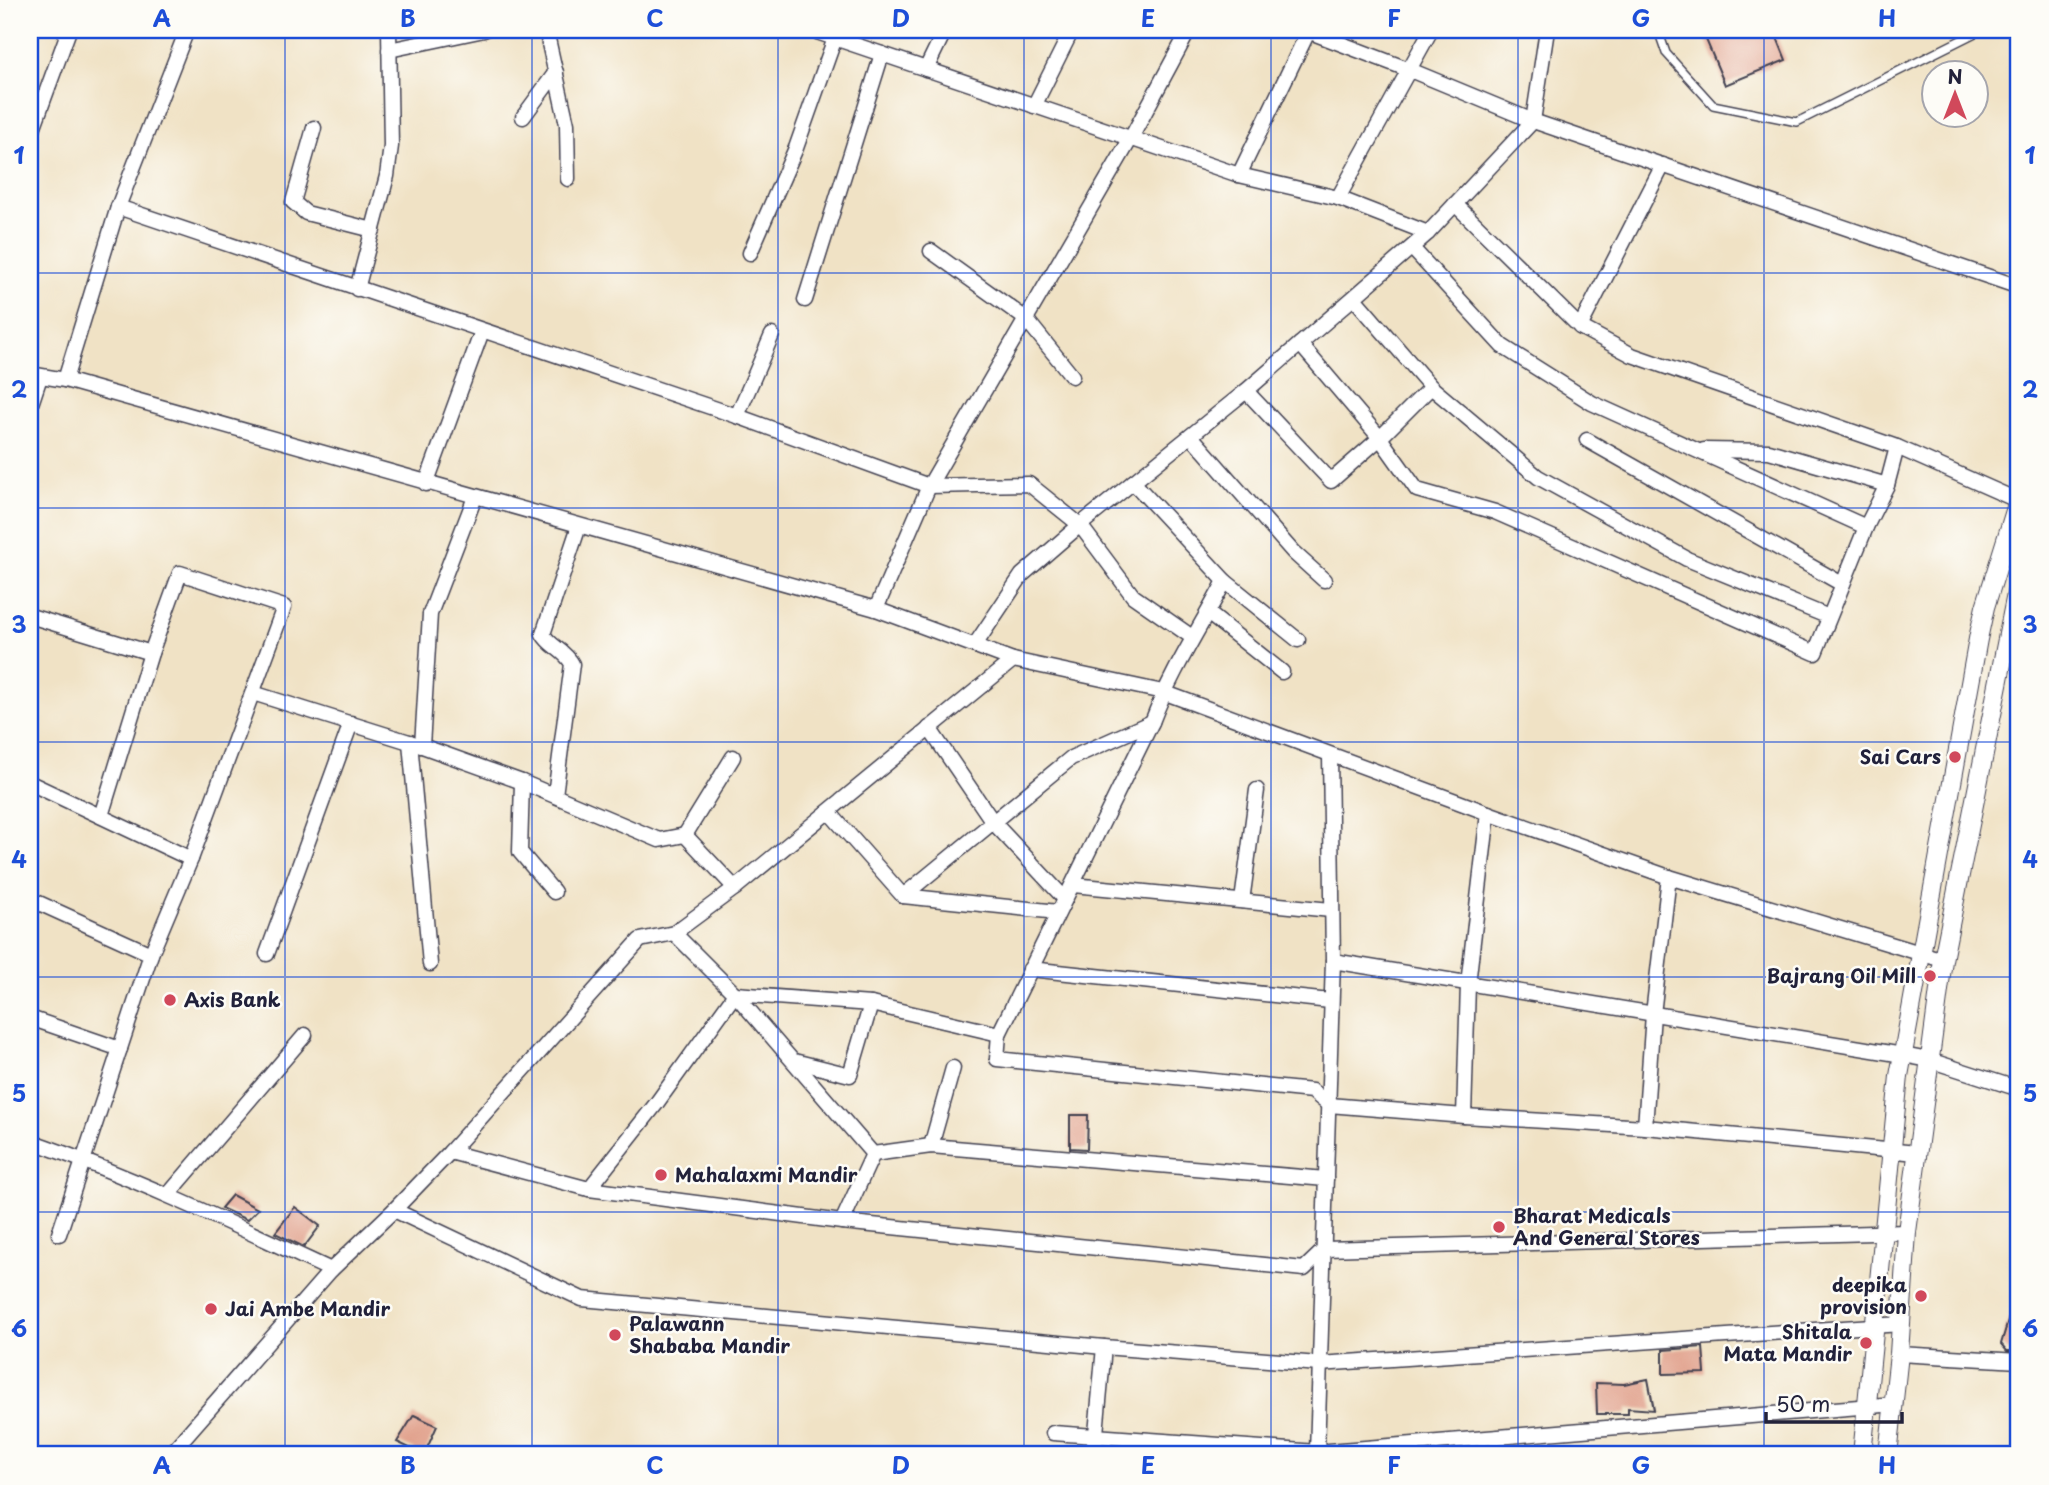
<svg xmlns="http://www.w3.org/2000/svg" width="2049" height="1485" viewBox="0 0 2049 1485" font-family="'Playpen Sans',sans-serif">
<rect width="100%" height="100%" fill="#fdfcf7"/>
<filter id="ink" filterUnits="userSpaceOnUse"><feTurbulence type="fractalNoise" baseFrequency=".0143" numOctaves="2"/><feDisplacementMap in="SourceGraphic" scale="14" xChannelSelector="R" yChannelSelector="G"/><feConvolveMatrix kernelMatrix="1 2 1 2 8 2 1 2 1" color-interpolation-filters="sRGB"/></filter>
<filter id="wash" filterUnits="userSpaceOnUse"><feTurbulence type="fractalNoise" baseFrequency=".00686" numOctaves="4" result="noise"/><feDisplacementMap in="SourceGraphic" scale="28" xChannelSelector="R" yChannelSelector="G"/><feGaussianBlur stdDeviation="1.57" result="paint"/><feColorMatrix in="noise" values="0 0 0 0 0 0 0 0 0 0 0 0 0 0 0 0 0 1.4 0 .05"/><feComposite in="paint" operator="in"/></filter>
<g filter="url(#wash)">
<rect width="100%" height="100%" fill="#f0e2c5"/>
<g id="blocks">
<g fill="#e1a18c">
<polygon points="1702,30 1774,30 1786,60 1725,85"/>
<polygon points="1070,1115 1088,1115 1087,1149 1070,1148"/>
<polygon points="232,1195 258,1209 247,1220 221,1208"/>
<polygon points="295,1207 320,1226 304,1247 275,1233"/>
<polygon points="2016,1295 2019,1295 2019,1351 2007,1351 2001,1344"/>
<polygon points="1703,1347 1705,1373 1663,1374 1663,1350"/>
<polygon points="1648,1379 1654,1410 1628,1408 1628,1414 1597,1414 1596,1383 1624,1384"/>
<polygon points="414,1415 437,1426 424,1455 397,1442"/>
</g>
</g>
</g>
<g filter="url(#ink)">
<use href="#blocks" fill-opacity="0" stroke="#413f50" stroke-width="2"/>
<g fill="none" stroke-linecap="round" stroke-linejoin="round">
<g stroke="#413f50" stroke-width="10">
<g id="service">
<polyline points="1658,30 1666,53 1713,105 1797,122 1981,30"/>
<polyline points="2001,557 2019,563"/>
</g>
</g>
<g stroke="#413f50" stroke-width="17">
<g id="minor">
<polyline points="546,30 567,124 568,179"/>
<polyline points="811,30 1239,175 1338,198 1428,233"/>
<polyline points="1305,30 1410,70 1533,121 2019,287"/>
<polyline points="389,50 484,30"/>
<polyline points="926,69 945,30"/>
<polyline points="1034,106 1072,30"/>
<polyline points="523,117 556,72"/>
<polyline points="314,128 293,202 306,213 373,230"/>
<polyline points="30,137 69,30"/>
<polyline points="1239,175 1309,30"/>
<polyline points="1338,198 1431,30"/>
<polyline points="1455,204 1580,327 1632,355 1897,447 2019,501"/>
<polyline points="118,207 737,416 929,486 1029,484 1080,525 1133,596 1192,637"/>
<polyline points="1412,248 1502,346 1592,403 1866,527"/>
<polyline points="931,251 1026,319 1072,376"/>
<polyline points="750,253 796,148 835,38"/>
<polyline points="357,289 387,176 391,146 389,30"/>
<polyline points="1354,298 1431,387 1538,477 1687,559 1829,617"/>
<polyline points="805,300 882,54"/>
<polyline points="1580,327 1663,165"/>
<polyline points="1300,344 1380,438 1417,490 1495,512 1815,653 1866,527 1887,485 1897,447"/>
<polyline points="30,374 65,380 876,609 1013,660 1163,692 1488,813 1669,877 1943,960"/>
<polyline points="65,380 118,207 187,30"/>
<polyline points="1246,391 1331,481 1380,438 1431,387"/>
<polyline points="30,407 40,377"/>
<polyline points="737,416 772,335"/>
<polyline points="1191,436 1293,552 1324,580"/>
<polyline points="1587,440 1842,584"/>
<polyline points="1704,450 1769,451 1887,485"/>
<polyline points="1133,482 1225,581 1298,640"/>
<polyline points="426,484 482,331"/>
<polyline points="876,609 929,486 1131,138 1189,30"/>
<polyline points="1208,613 1282,672"/>
<polyline points="30,616 151,653"/>
<polyline points="975,645 1022,575 1080,525 1246,391 1428,233 1533,121 1547,30"/>
<polyline points="253,693 422,746 522,782 659,840 685,835"/>
<polyline points="929,728 993,822 1065,899"/>
<polyline points="410,742 430,964"/>
<polyline points="422,746 430,614 475,497"/>
<polyline points="1330,755 1333,961"/>
<polyline points="733,757 685,835 735,888"/>
<polyline points="522,782 520,852 554,892"/>
<polyline points="30,783 191,859"/>
<path d="M555,795L572,664C565,650 550,647 543,634L579,526"/>
<polyline points="829,812 903,896 1071,758 1152,722"/>
<polyline points="1073,885 1331,910"/>
<polyline points="903,896 1058,912"/>
<polyline points="30,899 151,954"/>
<polyline points="1242,901 1257,790"/>
<polyline points="674,933 735,994 873,1154 931,1146 1326,1179"/>
<polyline points="267,954 351,723"/>
<polyline points="1030,969 1330,1001"/>
<polyline points="30,1018 120,1049"/>
<polyline points="999,1034 997,1059 1312,1091 1329,1105 1464,1116 1645,1127 1917,1153"/>
<polyline points="794,1061 850,1075 871,1004"/>
<polyline points="1464,1116 1468,984 1488,813"/>
<polyline points="1645,1127 1653,1014 1669,877"/>
<path d="M30,1141C133,1177 232,1224 331,1270"/>
<polyline points="931,1146 953,1068"/>
<polyline points="450,1152 589,1189 842,1222 1304,1269 1325,1249 1907,1232"/>
<path d="M589,1189L656,1104L735,994L871,1004L999,1034L1152,722C1171,672 1200,628 1225,581"/>
<polyline points="168,1195 305,1035"/>
<polyline points="394,1210 582,1299 1104,1347 1319,1364 1901,1324"/>
<polyline points="842,1222 873,1154"/>
<polyline points="59,1234 151,954 191,859 284,607 180,573 151,653 101,816"/>
<polyline points="1899,1354 2019,1361"/>
<polyline points="1053,1433 1317,1452 1895,1404"/>
<polyline points="1317,1452 1333,961 1903,1055 1929,1060 2019,1089"/>
<polyline points="169,1455 331,1270 394,1210 450,1152 640,940 674,933 735,888 1013,660"/>
<polyline points="1094,1455 1104,1347"/>
</g>
</g>
<g stroke="#413f50" stroke-width="20">
<g id="tertiary">
<polyline points="1862,1455 1899,1076 1978,639 1985,607 2019,498"/>
<polyline points="1888,1455 1899,1354 1907,1232 1943,960 2019,579"/>
</g>
</g>
<use href="#service" stroke="#fff" stroke-width="7"/>
<use href="#minor" stroke="#fff" stroke-width="14"/>
<use href="#tertiary" stroke="#fff" stroke-width="18"/>
</g>
</g>
<path fill="none" stroke="#1d4ed8" stroke-width="2" stroke-opacity="0.55" d="M285,30V1455M532,30V1455M778,30V1455M1024,30V1455M1271,30V1455M1518,30V1455M1764,30V1455M30,273H2019M30,508H2019M30,742H2019M30,977H2019M30,1212H2019"/>
<g fill="#d1495b" stroke="#fdfcf7" stroke-width="2.5">
<circle cx="1955" cy="757" r="7"/>
<circle cx="1930" cy="976" r="7"/>
<circle cx="170" cy="1000" r="7"/>
<circle cx="661" cy="1175" r="7"/>
<circle cx="1499" cy="1227" r="7"/>
<circle cx="1921" cy="1296" r="7"/>
<circle cx="211" cy="1309" r="7"/>
<circle cx="615" cy="1335" r="7"/>
<circle cx="1866" cy="1343" r="7"/>
</g>
<g text-anchor="middle" stroke-width="5" stroke-linejoin="round" paint-order="stroke">
<g font-size="19" font-weight="bold" fill="#22223b" stroke="#fdfcf7" text-anchor="start">
<text x="1941" y="764" text-anchor="end">Sai Cars</text>
<text x="1916" y="983" text-anchor="end">Bajrang Oil Mill</text>
<text x="184" y="1007">Axis Bank</text>
<text x="675" y="1182">Mahalaxmi Mandir</text>
<text x="1513" y="1223">Bharat Medicals<tspan x="1513" dy="22">And General Stores</tspan></text>
<text x="1907" y="1292" text-anchor="end">deepika<tspan x="1907" dy="22">provision</tspan></text>
<text x="225" y="1316">Jai Ambe Mandir</text>
<text x="629" y="1331">Palawann<tspan x="629" dy="22">Shababa Mandir</tspan></text>
<text x="1852" y="1339" text-anchor="end">Shitala<tspan x="1852" dy="22">Mata Mandir</tspan></text>
</g>
</g>
<rect width="2049" height="1485" fill="none" stroke="#fdfcf7" stroke-width="77"/>
<g transform="translate(1955 94)"><circle r="33" fill="#fdfcf7" stroke="#a5a5ac" stroke-width="2"/>
<path d="M0-5L12 26L0 18L-12 26Z" fill="#d1495b"/>
<text y="-10" font-size="19" font-weight="bold" text-anchor="middle" fill="#22223b">N</text>
</g>
<path d="M1766 1412v10h136v-10" fill="none" stroke="#22223b" stroke-width="3.5"/>
<text x="1776" y="1412" font-size="21" fill="#22223b" stroke="#fdfcf7" stroke-width="5" paint-order="stroke">50 m</text>
<rect x="38" y="38" width="1972" height="1408" fill="none" stroke="#1d4ed8" stroke-width="2.5"/>
<g font-size="23" text-anchor="middle" font-weight="bold" fill="#1d4ed8">
<text x="162" y="27">A</text>
<text x="408" y="27">B</text>
<text x="655" y="27">C</text>
<text x="901" y="27">D</text>
<text x="1148" y="27">E</text>
<text x="1394" y="27">F</text>
<text x="1641" y="27">G</text>
<text x="1887" y="27">H</text>
<text x="19" y="164">1</text>
<text x="2030" y="164">1</text>
<text x="19" y="398">2</text>
<text x="2030" y="398">2</text>
<text x="19" y="633">3</text>
<text x="2030" y="633">3</text>
<text x="19" y="868">4</text>
<text x="2030" y="868">4</text>
<text x="19" y="1102">5</text>
<text x="2030" y="1102">5</text>
<text x="19" y="1337">6</text>
<text x="2030" y="1337">6</text>
<text x="162" y="1474">A</text>
<text x="408" y="1474">B</text>
<text x="655" y="1474">C</text>
<text x="901" y="1474">D</text>
<text x="1148" y="1474">E</text>
<text x="1394" y="1474">F</text>
<text x="1641" y="1474">G</text>
<text x="1887" y="1474">H</text>
</g>
</svg>
